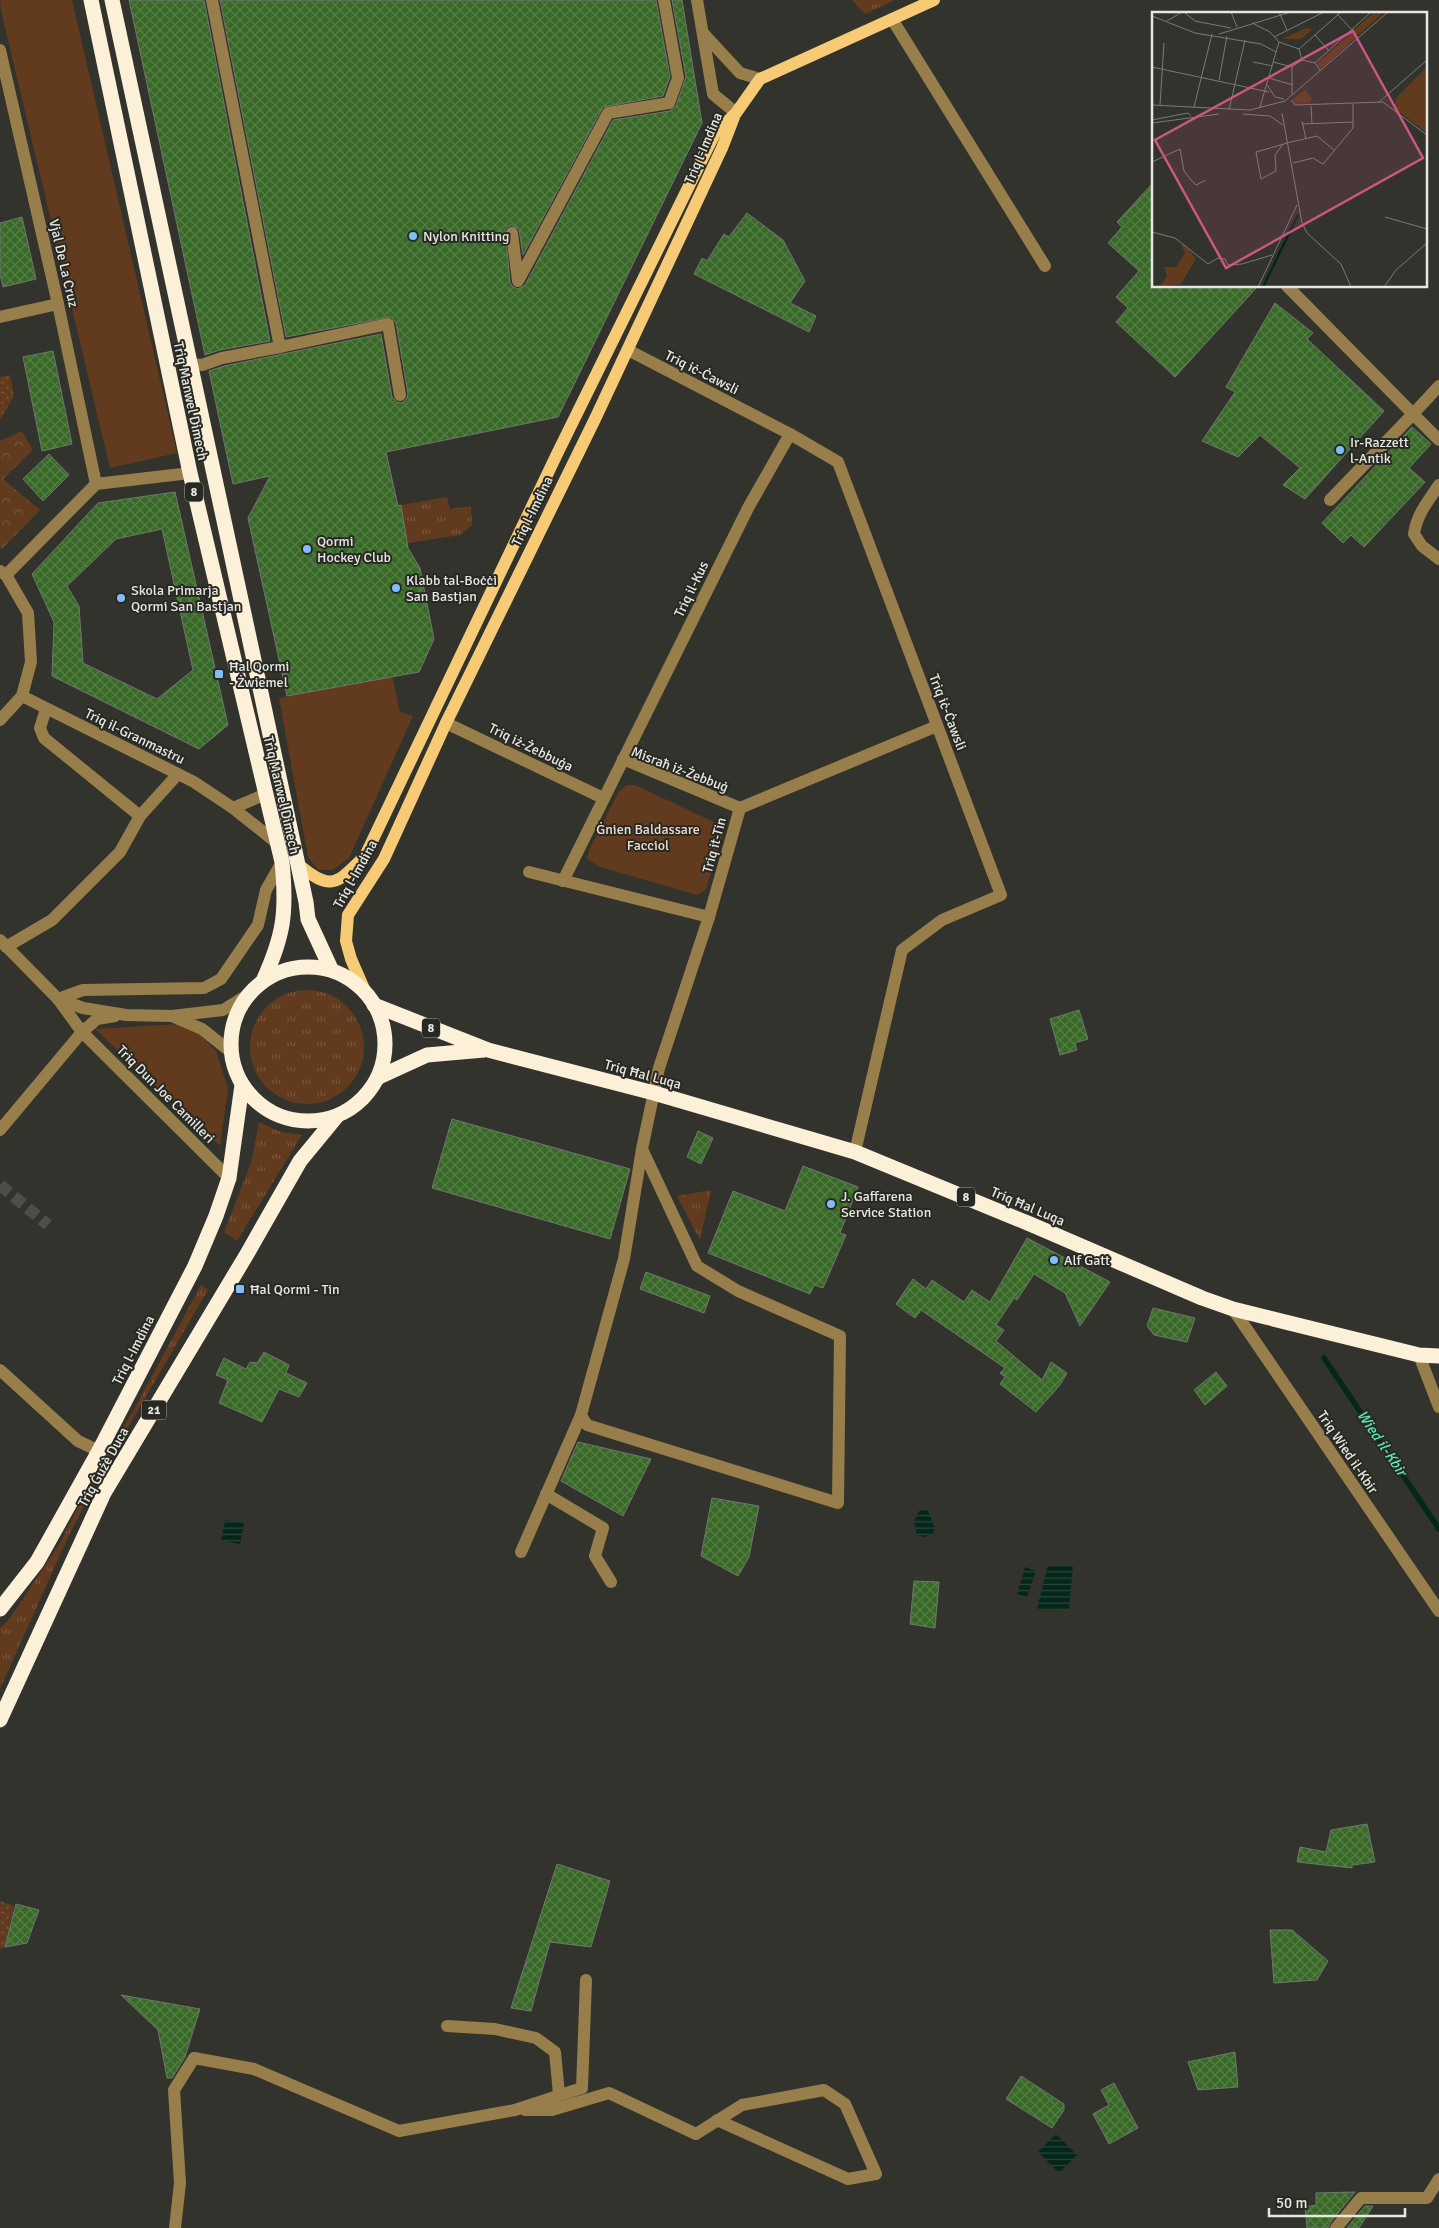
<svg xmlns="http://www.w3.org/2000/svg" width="1439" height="2228" viewBox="0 0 1439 2228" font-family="Signika,sans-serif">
<defs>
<pattern id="grass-tufts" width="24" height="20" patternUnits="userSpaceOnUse" patternTransform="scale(1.25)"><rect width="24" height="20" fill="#623a1d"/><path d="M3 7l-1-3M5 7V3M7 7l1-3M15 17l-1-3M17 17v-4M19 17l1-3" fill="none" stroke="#78563e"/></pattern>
<pattern id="forest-crowns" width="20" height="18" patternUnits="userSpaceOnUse" patternTransform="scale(1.25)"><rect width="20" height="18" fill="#623a1d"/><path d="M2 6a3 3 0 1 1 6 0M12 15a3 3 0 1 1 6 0" fill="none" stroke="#78563e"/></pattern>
<pattern id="garden-dots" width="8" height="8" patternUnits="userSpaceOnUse" patternTransform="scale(1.25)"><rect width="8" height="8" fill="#623a1d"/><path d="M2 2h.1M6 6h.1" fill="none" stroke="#78563e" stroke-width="1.8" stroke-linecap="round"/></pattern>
<pattern id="water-rules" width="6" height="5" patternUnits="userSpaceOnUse" patternTransform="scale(1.25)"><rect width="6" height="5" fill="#05261b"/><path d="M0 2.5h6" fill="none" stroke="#29463c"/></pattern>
<pattern id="building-cross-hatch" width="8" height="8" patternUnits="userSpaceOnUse" patternTransform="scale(1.25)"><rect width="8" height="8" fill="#386927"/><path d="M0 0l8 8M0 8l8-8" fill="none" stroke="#557e46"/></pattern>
</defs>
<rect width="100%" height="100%" fill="#32332c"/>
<g fill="url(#grass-tufts)">
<polygon points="852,0 895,0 865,14"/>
<polygon points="447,497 450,509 471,506 472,525 461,535 407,543 401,505"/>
<circle cx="307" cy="1047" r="57"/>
<polygon points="259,1122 281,1132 302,1135 237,1241 224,1232 251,1163"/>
<polygon points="711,1190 700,1240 677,1196"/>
<polygon points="201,1285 208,1290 102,1472 69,1535 0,1689 0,1628 10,1618 60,1543 96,1471 133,1411"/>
</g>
<polygon fill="url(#forest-crowns)" points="22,431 33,450 3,479 40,510 2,549 0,548 0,441"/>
<g fill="#623a1d">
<polygon points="0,0 72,0 177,453 110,468 1,11"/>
<polygon points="392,676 400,712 413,716 349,858 333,870 318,870 308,857 279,698"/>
<polygon points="627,785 635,785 718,824 723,835 706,889 697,895 600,867 587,859 589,850 619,791"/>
<polygon points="178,1024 199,1034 216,1051 228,1088 220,1146 95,1029"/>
</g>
<g fill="url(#garden-dots)">
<polygon points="10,375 14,396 0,420 0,377"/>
<polygon points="0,1901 14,1906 5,1947 0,1949"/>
</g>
<g fill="url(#water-rules)">
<polygon points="923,1509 928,1511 935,1529 932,1534 924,1537 917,1535 914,1522 918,1512"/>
<polygon points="225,1520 244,1523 240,1544 221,1540"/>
<polygon points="1048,1565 1073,1565 1069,1610 1037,1609"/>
<polygon points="1025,1567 1036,1571 1027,1597 1017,1594"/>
<polygon points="1056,2134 1077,2155 1059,2173 1038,2152"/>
</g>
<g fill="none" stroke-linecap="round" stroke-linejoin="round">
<polyline stroke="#05261b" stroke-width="5.5" points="1324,1358 1439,1529"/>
</g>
<g fill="url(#building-cross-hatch)" stroke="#717670" fill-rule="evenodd">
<polygon points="129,0 204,0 270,341 220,350 205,355"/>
<polygon points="220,0 656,0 670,77 663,96 603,107 523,255 519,229 511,225 505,229 510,282 512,286 518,289 525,285 613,120 670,111 676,106 686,77 672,0 682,0 702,123 558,417 386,452 398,506 401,505 408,548 420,568 434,639 419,672 287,696 248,518 270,476 233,484 209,371 224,366 381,334 392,397 397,402 402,403 407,398 408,394 396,323 391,317 286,337"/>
<polygon points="1153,183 1153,286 1258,286 1175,377 1116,322 1128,308 1116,297 1139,271 1108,243 1122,227 1117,222"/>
<polygon points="747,213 783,240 805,281 790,303 816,316 809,332 694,274 702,258 707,261 724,234 729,237"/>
<polygon points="22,217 36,279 3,287 0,274 0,223"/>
<polygon points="1275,303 1313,333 1307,339 1384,411 1305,499 1283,485 1300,468 1260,435 1238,457 1202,441 1235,392 1226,387"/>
<polygon points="53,351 72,444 42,451 23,357"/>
<polygon points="1412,427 1431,444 1409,468 1425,482 1364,547 1351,535 1343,543 1322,523"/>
<polygon points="49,454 69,475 43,501 23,479"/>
<path d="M175,492L228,725L199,749L52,676L54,622L32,574L98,503ZM162,529L193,670L157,699L83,663L79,606L67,586L116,539Z"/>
<polygon points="1079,1010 1088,1039 1075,1043 1077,1050 1060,1055 1050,1019"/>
<polygon points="452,1119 630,1169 610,1239 432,1188"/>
<polygon points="698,1131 713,1138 701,1164 687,1157"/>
<polygon points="803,1166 858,1187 840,1233 846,1235 823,1288 814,1285 810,1294 708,1253 733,1191 785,1211"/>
<polygon points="1027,1238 1110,1282 1080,1326 1065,1293 1034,1274 1017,1300 1014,1298 996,1325 1004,1330 996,1341 1042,1380 1051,1362 1067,1373 1060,1385 1036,1412 1000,1384 1005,1377 1000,1373 1005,1368 921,1310 915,1318 896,1304 913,1279 926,1289 932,1280 964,1302 972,1290 990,1302"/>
<polygon points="646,1272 710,1296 704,1313 640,1289"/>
<polygon points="1153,1308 1195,1318 1187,1342 1154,1335 1147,1326"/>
<polygon points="264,1352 289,1365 286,1373 307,1383 299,1397 279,1389 262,1422 219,1403 228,1380 216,1375 224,1358 246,1369 250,1362 257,1363"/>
<polygon points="1216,1372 1227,1386 1205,1405 1194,1390"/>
<polygon points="578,1442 651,1459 623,1516 561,1481"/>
<polygon points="712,1498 759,1506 749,1557 738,1576 701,1556"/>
<polygon points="914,1581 939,1582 935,1628 910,1624"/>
<polygon points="1367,1824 1375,1862 1352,1865 1352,1868 1297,1862 1300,1847 1326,1852 1331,1830"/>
<polygon points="557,1864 610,1881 591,1947 550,1942 531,2011 511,2008"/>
<polygon points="16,1904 39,1910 27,1943 5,1947"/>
<polygon points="1270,1930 1292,1930 1328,1961 1317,1980 1274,1983"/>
<polygon points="121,1995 200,2009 185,2057 172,2078 167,2078 158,2030"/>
<polygon points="1235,2052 1238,2087 1198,2090 1188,2062"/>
<polygon points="1021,2076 1064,2104 1064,2110 1052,2128 1006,2099"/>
<polygon points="1114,2083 1138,2128 1109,2144 1093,2114 1109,2105 1101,2090"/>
<polygon points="1355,2192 1330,2223 1328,2228 1307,2228 1305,2207 1316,2205 1316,2193"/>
<polygon points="1365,2206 1373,2206 1359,2228 1347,2228"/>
</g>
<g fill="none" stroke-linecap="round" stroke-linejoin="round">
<polyline stroke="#4d4e47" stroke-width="12" stroke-dasharray="12 6" stroke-linecap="butt" points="0,1185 48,1225"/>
<g stroke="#987e4a" stroke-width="12">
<polyline points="212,0 280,347 388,324 400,395"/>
<polyline points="697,0 713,94 736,113"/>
<polyline points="892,19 1045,266"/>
<polyline points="703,33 740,73 760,79"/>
<polyline points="0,50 58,304 96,484"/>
<polyline points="512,233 518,281 608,113 669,103 678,78 664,0"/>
<polyline points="1287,286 1413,414 1439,386"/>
<polyline points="0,317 58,304"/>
<polyline points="628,350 790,434 838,462 1001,895 942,920 902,950 855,1152"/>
<polyline points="190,364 202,365 222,358 280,347"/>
<path d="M1439,485C1428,501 1417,514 1414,534L1422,546L1439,559"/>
<polyline points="1330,500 1413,414 1439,440"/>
<polyline points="0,571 6,575 28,613 31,662 22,696 0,720"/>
<polyline points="6,575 96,484 190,473"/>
<polyline points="22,696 194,782 233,808 277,843"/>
<polyline points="46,709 40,728 44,738 140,816"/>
<polyline points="446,723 603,798"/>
<polyline points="623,759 740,808"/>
<polyline points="233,808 266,794"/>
<polyline points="529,872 709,917"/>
<polyline points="563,881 748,508 790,434"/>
<polyline points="0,940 58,999 82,1032 229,1178"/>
<polyline points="6,947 52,920 120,852 140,816 178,774"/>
<polyline points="58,999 83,990 204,988 221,979 258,925 266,890 282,862"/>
<polyline points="58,999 83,1008 126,1015 172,1016 223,1010 249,994"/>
<polyline points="172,1016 202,1029 231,1052"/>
<polyline points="0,1130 82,1032 97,1019 115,1016"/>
<polyline points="642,1149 697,1266 738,1291 840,1336 838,1503 587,1425 581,1415 624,1259 642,1149 659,1068 709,917 740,808 937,726"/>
<polyline points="1233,1309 1439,1611"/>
<polyline points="1419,1355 1439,1407"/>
<polyline points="0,1370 78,1441 99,1451"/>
<polyline points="546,1494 603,1528 595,1556 611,1582"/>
<polyline points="521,1552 581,1415"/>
<polyline points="447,2026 495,2029 536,2038 555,2052 559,2094"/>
<polyline points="525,2110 552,2110 609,2093 696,2134 742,2105 824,2090 845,2104 876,2174 848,2179 717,2120"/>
<polyline points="175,2228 180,2183 174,2090 194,2058 254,2069 399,2131 515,2110 582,2088 586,1980"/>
<polyline points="1336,2228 1361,2198 1427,2198 1439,2179"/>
</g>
<g stroke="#f7cb75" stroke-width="12">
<path d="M298,864C332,893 337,883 365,856L557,454L715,133L736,113L760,79L934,0"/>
<polyline points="365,991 351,959 346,941 348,915 384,859 446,723 595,419 722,148 734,117"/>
</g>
<g stroke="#fdf0d8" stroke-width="15">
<path d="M91,0L190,473L282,862C287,912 284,935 263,981"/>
<polyline points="112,0 306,902 308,919 331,969"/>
<circle cx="308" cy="1044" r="77"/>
<polyline points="374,1005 488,1050 654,1093 855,1152 1030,1224 1202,1298 1233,1309 1419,1355 1439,1356"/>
<polyline points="379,1077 427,1055 484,1050"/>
<polyline points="0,1609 37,1562 99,1451 195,1266 216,1216 229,1178 242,1085"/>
<polyline points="0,1720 104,1493 247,1254 300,1161 337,1116"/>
</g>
</g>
<g fill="#81bdfa" stroke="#282922" stroke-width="2">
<circle cx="413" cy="236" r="5"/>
<circle cx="1340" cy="450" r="5"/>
<circle cx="307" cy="549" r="5"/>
<circle cx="396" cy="588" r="5"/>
<circle cx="121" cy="598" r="5"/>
<rect x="214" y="669" width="10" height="10" rx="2.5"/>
<circle cx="831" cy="1204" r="5"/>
<circle cx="1054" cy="1260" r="5"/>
<rect x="235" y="1284" width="10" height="10" rx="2.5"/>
</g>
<g text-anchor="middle" stroke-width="4" stroke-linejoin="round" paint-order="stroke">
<g fill="#282922" stroke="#adaea9" stroke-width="1">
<rect x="185" y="482.5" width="18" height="19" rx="4"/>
<rect x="422" y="1018.5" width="18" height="19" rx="4"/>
<rect x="957" y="1187.5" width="18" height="19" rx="4"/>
<rect x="141.5" y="1400.5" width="25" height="19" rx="4"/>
</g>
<g font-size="12" font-weight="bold" fill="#e6e7e3">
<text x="194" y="496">8</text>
<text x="431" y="1032">8</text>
<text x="966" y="1201">8</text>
<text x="154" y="1414">21</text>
</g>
<g font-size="14" fill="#e6e7e3" stroke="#282922">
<text transform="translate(703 148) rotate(-67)" y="5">Triq l-Imdina</text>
<text transform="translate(64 263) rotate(77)" y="5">Vjal De La Cruz</text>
<text transform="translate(702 372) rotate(27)" y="5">Triq iċ-Ċawsli</text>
<text transform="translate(191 401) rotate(78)" y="5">Triq Manwel Dimech</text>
<text transform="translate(532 511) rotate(-64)" y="5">Triq l-Imdina</text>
<text transform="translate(691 589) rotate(-64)" y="5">Triq il-Kus</text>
<text transform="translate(948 712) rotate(69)" y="5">Triq iċ-Ċawsli</text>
<text transform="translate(135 736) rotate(26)" y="5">Triq il-Granmastru</text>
<text transform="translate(531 747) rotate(26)" y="5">Triq iż-Żebbuġa</text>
<text transform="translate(680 769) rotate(21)" y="5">Misraħ iż-Żebbuġ</text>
<text transform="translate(282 795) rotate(77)" y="5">Triq Manwel Dimech</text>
<text transform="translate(714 845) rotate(-75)" y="5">Triq it-Tin</text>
<text transform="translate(355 874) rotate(-61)" y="5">Triq l-Imdina</text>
<text transform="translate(643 1074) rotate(15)" y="5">Triq Ħal Luqa</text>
<text transform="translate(166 1094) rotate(45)" y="5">Triq Dun Joe Camilleri</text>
<text transform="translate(1028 1206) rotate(23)" y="5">Triq Ħal Luqa</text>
<text transform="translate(133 1350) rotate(-63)" y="5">Triq l-Imdina</text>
<text transform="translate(1348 1452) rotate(56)" y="5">Triq Wied il-Kbir</text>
<text transform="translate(103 1467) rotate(-61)" y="5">Triq Ġużè Duca</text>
</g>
<g font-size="14" fill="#e6e7e3" stroke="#282922" text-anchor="start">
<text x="423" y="241">Nylon Knitting</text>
<text x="1350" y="447">Ir-Razzett<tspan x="1350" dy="16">l-Antik</tspan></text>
<text x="317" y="546">Qormi<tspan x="317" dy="16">Hockey Club</tspan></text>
<text x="406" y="585">Klabb tal-Boċċi<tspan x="406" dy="16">San Bastjan</tspan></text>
<text x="131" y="595">Skola Primarja<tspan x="131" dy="16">Qormi San Bastjan</tspan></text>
<text x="229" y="671">Ħal Qormi<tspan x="229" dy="16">- Żwiemel</tspan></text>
<text x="841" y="1201">J. Gaffarena<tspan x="841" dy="16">Service Station</tspan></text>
<text x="1064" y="1265">Alf Gatt</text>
<text x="250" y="1294">Ħal Qormi - Tin</text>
</g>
<g font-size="14" fill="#f0dcd0" stroke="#282922">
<text x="648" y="834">Ġnien Baldassare<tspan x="648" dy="16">Facciol</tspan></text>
</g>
<g font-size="15" font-style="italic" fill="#5ae6b5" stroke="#282922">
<text transform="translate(1382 1443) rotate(56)" y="5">Wied il-Kbir</text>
</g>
</g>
<g transform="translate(1152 12)">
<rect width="275" height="275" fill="#32332c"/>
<path d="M275,55V121L242,96L245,85Z" fill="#623a1d"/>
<path d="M222,0H232L169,57L165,52ZM153,78L160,87L158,91L142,92L140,88ZM29,233H33L44,247L29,272L7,275L15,264L12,255H24L33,241Z" fill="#623a1d"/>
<path d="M154,16L161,17L149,27H130Z" fill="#623a1d"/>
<path fill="none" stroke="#05261b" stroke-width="2.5" d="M111,275L146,203"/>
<path fill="none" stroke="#7a7b75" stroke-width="1" d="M32,0L43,9L79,16M79,0L85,15M127,0L135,18M185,2L200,18M0,4L43,21L109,32L124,40M15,9L30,0M100,11L118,20L127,30M67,22L139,0M163,23L177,39M122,25L172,0M147,37L189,0M150,48L163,51L168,58M101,50L121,54M121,50L140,55L150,48L147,37L127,30M163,51L219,0M0,55L117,80M140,55V82M117,66L141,73M67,68L75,24M115,73L123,85L132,87M139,88L143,93L231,90L275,123M227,90L275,48M0,93L98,98L133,89L236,0M8,93L12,31M159,94L160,112M42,95L60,22M108,95L127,30M77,98L93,28M130,101L150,211L155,221L189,252L199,275M91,102L118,104L131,113M0,108L36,101L39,104M150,109L154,127M0,111L67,102M150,112L201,110M131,132L123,143L124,159L109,167L104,140L139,130L165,124L182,138M0,150L28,137L32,159L39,168L44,173L54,168M141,151L161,146L171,152L201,116V92M233,205L275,217M0,220L23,226L56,252L66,246L73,247L76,253L90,252L120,243M106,275L145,193M232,275L244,258L275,231"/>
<path fill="#cd5684" fill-opacity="0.15" stroke="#cd5684" stroke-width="2.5" d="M201,19L271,146L74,256L3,128Z"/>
<rect width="275" height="275" fill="none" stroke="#e6e7e3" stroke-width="2.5"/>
</g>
<path d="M1269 2208v8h136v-8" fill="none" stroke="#e6e7e3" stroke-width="2.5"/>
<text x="1276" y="2208" font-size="15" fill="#e6e7e3" stroke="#282922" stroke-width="4" paint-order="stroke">50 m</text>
</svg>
